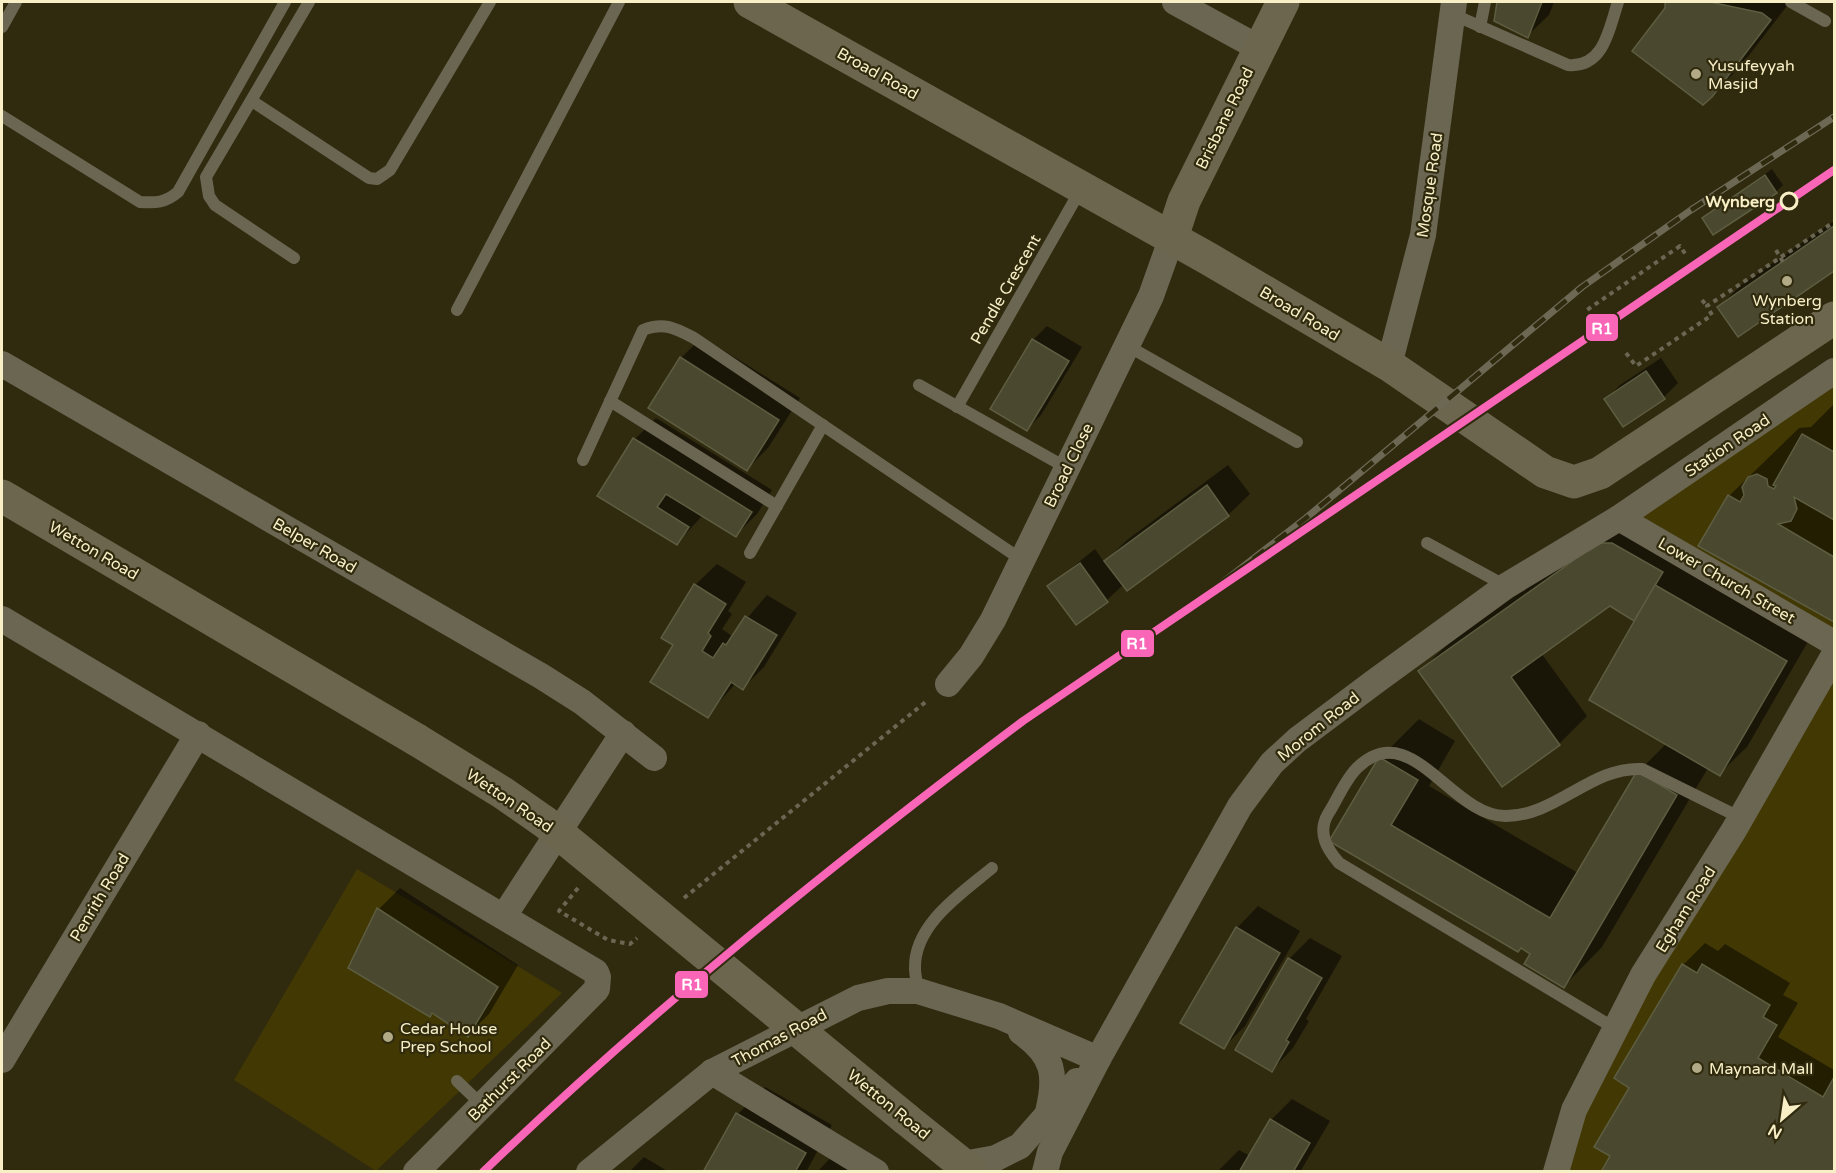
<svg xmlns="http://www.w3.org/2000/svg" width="1836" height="1173" viewBox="0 0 1836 1173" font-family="'Varela Round',sans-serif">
<rect width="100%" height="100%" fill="#302a0f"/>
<g fill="#423803">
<polygon points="1834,371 1834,643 1619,518"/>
<polygon points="1834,655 1834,1171 1556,1172 1569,1122"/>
<polygon points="357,869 562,993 376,1171 234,1080"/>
</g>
<g fill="#0007">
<polygon points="1498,2 1554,2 1549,15 1527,36 1496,20"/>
<polygon points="1666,2 1790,2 1740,67 1711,96 1666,8"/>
<polygon points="1772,169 1783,185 1776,192 1704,218"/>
<polygon points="1834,221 1834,269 1738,335 1719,307 1740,286"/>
<polygon points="1047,326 1082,347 1041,415 1027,429 1033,340"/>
<polygon points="702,337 800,398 768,448 747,469 681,358"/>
<polygon points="1661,358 1678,383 1664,397 1624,424 1606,399 1620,385"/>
<polygon points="1834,404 1834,621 1700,546 1729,496 1799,428 1811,427"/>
<polygon points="656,418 772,490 757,514 736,535 703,515 677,543 599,495 635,439"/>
<polygon points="1228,465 1250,494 1228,515 1127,589 1123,585 1107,600 1076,623 1049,586 1095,549 1104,562 1127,540"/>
<polygon points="1627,516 1641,516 1689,544 1813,633 1747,747 1719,774 1708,768 1602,947 1564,986 1532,954 1331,841 1380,758 1419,719 1455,741 1429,786 1578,873 1638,772 1666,744 1636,621 1610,604 1541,653 1587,716 1559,744 1420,671 1448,644"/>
<polygon points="717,564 746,582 728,611 732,614 722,629 732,636 767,595 797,613 764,667 743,688 736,683 707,716 675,645 695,585"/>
<polygon points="400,888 518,965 489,1014 468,1035 433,1012 430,1015 357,949 379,909"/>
<polygon points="1258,906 1300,931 1245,1026 1224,1047 1237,928"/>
<polygon points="1310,938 1342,956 1306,1019 1309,1021 1293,1048 1272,1070 1289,959"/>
<polygon points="1705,943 1718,951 1725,944 1790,983 1783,995 1798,1003 1778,1037 1834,1070 1834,1172 1602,1172 1612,1156 1631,1087 1616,1077 1683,965"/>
<polygon points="765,1087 832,1125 806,1172 705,1172 738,1114"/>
<polygon points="1292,1099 1330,1121 1300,1172 1217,1172 1239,1150 1250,1156 1271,1120"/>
<polygon points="839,1149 880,1172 817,1172"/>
<polygon points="644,1157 669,1172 629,1172"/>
</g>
<g fill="#4a482f" stroke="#5d5d41" stroke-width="1.5">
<polygon points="1497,2 1542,2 1528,38 1494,21"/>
<polygon points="1665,2 1710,2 1762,13 1771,20 1712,97 1703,105 1632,51 1665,8"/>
<polygon points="1765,175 1777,193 1713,235 1702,218"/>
<polygon points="1834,226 1834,271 1738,337 1717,307"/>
<polygon points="1032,339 1069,361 1027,431 990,409"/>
<polygon points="680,357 779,420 747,471 648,408"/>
<polygon points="1646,371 1665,399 1623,427 1604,399"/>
<polygon points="1802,434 1834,452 1834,520 1794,497 1797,509 1791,521 1778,524 1834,557 1834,622 1698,546 1728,495 1740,502 1744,495 1742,487 1748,477 1757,474 1767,479 1768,486 1774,489 1776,486 1773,485"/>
<polygon points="633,438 752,512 736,537 666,494 657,507 689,527 677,545 597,496"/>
<polygon points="1207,485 1229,516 1127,591 1104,561"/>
<polygon points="1598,543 1612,543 1663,572 1634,621 1610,606 1511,677 1560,745 1502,787 1418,671"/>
<polygon points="1080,563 1108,602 1076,625 1047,586"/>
<polygon points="694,584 726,604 708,633 711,636 702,651 713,658 723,643 726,645 745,616 777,635 743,690 731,682 708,718 650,682 673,645 661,638"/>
<polygon points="1655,585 1787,661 1720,776 1589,700"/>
<polygon points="1379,757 1418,780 1391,825 1550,918 1637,771 1677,795 1564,988 1524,964 1530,954 1521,948 1518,952 1329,841"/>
<polygon points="377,908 498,987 468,1037 432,1013 430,1017 348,968"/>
<polygon points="1236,927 1280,953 1224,1049 1180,1023"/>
<polygon points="1288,958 1322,978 1286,1040 1289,1042 1272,1072 1235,1050"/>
<polygon points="1682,964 1697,973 1702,964 1770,1005 1763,1017 1777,1025 1758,1058 1823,1097 1834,1077 1834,1172 1601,1172 1610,1156 1594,1147 1629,1088 1614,1078"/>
<polygon points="736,1113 806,1153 795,1172 703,1172"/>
<polygon points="1270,1119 1310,1143 1293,1172 1239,1172"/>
</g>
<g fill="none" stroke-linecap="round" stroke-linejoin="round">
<g stroke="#6a6652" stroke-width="4" stroke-dasharray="4.5 4.5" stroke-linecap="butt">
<polyline points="1776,250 1783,262"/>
<polyline points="1702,300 1707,306"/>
<polyline points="1592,317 1587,310 1680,246 1686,255"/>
<polyline points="1626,353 1636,366 1712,315 1707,306 1834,222"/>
<polyline points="578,888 559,911 608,940 630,944 637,938"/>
<polyline points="684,898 928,700"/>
</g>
<g stroke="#6b6652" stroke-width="12">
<polyline points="1791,2 1825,21"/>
<path d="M1452,14L1568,65C1604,68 1609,29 1618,2"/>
<polyline points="2,27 16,2"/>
<polyline points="1480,27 1485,2"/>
<polyline points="252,101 369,178 377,179 390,170 490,2"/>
<path d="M2,116L140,202C156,203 165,203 178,192L285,2"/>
<polyline points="294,258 215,205 209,196 206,177 309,2"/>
<polyline points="457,310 619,2"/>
<polyline points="1126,345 1297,442"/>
<polyline points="919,385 1067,468"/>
<polyline points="610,401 777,506"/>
<polyline points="957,407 1081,189"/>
<path d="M583,460L643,330C664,322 675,328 694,338L1022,560"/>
<polyline points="1427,543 1506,586"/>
<polyline points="750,553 823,425"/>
<path d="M918,991C917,984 915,975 915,968C914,924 962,893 992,868"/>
<path d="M1616,1029L1339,863C1327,849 1317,833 1328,814C1337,800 1345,780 1357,768C1411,715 1451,817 1506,816C1556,816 1592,766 1642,769L1741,818"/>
<polyline points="457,1081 482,1105"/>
</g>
<g stroke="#6b6652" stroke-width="26">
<polyline points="1175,2 1259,48"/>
<polyline points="2,364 541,676 582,702 654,758"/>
<polyline points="1389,365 1423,235 1454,2"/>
<polyline points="1619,518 1834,643"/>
<polyline points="2,619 596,972 598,977 597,989 416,1172"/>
<polyline points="948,684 971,656 993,620 1151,296 1172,237"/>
<polyline points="504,916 623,733"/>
<path d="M1021,1032C1054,1055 1057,1075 1048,1112"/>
<polyline points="2,1060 198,734"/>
<polyline points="712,1072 876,1172"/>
<polyline points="963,1164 996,1158 1020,1146 1077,1081"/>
<polyline points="589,1172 712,1072 858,998 888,991 918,991 999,1016 1098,1059"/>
<polyline points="1045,1172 1050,1152 1098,1059 1240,806 1272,763 1297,740 1373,683 1506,586 1619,518 1834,371"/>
<polyline points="1556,1172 1574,1110 1643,975 1734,830 1834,655"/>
</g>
<g stroke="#6c664e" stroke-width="33">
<polyline points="750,2 1209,259 1389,365 1545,472 1574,482 1600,473 1834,318"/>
<polyline points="1172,237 1184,201 1283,2"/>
<polyline points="2,496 417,740"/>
<polyline points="906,1119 972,1172"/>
</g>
<g stroke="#6c6854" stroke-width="7">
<polyline id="rail" points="1209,593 1306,518 1582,287 1691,210 1834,117"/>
</g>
<use href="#rail" stroke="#302a0e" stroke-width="4.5" stroke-dasharray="14" stroke-linecap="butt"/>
<polyline stroke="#6c664e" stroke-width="33" points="417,740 503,793 546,823 906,1119"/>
<g stroke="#302a0e" stroke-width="12">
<path id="rail-1" d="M483,1172C653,1009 835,862 1023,721L1834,170"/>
</g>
<use href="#rail-1" stroke="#fa66b7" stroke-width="8"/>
</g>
<g fill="#b2aa86" stroke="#302a0e" stroke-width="2">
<circle cx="1696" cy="74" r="6"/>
<circle cx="1787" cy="281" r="6"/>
<circle cx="388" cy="1037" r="6"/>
<circle cx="1697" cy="1068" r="6"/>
</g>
<circle fill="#302a0e" stroke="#f8efc6" stroke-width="3" cx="1789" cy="201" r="8"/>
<g text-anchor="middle" stroke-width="4.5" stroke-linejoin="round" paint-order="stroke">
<g font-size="16" fill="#f8efc6" stroke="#302a0e" text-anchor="start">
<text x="1708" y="71">Yusufeyyah<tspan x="1708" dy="18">Masjid</tspan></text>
<text x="1787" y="306" text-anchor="middle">Wynberg<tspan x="1787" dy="18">Station</tspan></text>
<text x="400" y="1034">Cedar House<tspan x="400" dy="18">Prep School</tspan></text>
<text x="1709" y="1074">Maynard Mall</text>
</g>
<g font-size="16" fill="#f8efc6" stroke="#302a0e">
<text transform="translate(878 73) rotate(29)" y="6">Broad Road</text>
<text transform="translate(1224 118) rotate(-64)" y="6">Brisbane Road</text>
<text transform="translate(1429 185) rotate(-82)" y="6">Mosque Road</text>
<text transform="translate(1005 289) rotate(-60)" y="6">Pendle Crescent</text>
<text transform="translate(1300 313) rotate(31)" y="6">Broad Road</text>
<text transform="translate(1727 445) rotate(-34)" y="6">Station Road</text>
<text transform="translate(1068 465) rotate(-64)" y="6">Broad Close</text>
<text transform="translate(315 545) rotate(30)" y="6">Belper Road</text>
<text transform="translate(94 550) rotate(30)" y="6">Wetton Road</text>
<text transform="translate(1727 580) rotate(30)" y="6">Lower Church Street</text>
<text transform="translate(1318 726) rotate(-39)" y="6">Morom Road</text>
<text transform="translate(510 800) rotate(34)" y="6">Wetton Road</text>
<text transform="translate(99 897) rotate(-59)" y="6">Penrith Road</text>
<text transform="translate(1685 909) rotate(-58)" y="6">Egham Road</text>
<text transform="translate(779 1037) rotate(-28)" y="6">Thomas Road</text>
<text transform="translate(509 1079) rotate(-45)" y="6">Bathurst Road</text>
<text transform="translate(889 1104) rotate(39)" y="6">Wetton Road</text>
</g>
<g font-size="16" font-weight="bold" fill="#f8efc6" stroke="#302a0e" text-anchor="end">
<text x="1775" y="207">Wynberg</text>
</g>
</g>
<g stroke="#302a0e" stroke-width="2">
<rect x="1585" y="313" width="34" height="29" rx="6" fill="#fa66b7"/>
<rect x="1120" y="629" width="35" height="29" rx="6" fill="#fa66b7"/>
<rect x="674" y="970" width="35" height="29" rx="6" fill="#fa66b7"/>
</g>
<g font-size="16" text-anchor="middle" font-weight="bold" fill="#fff">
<text x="1602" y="334">R1</text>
<text x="1137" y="649">R1</text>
<text x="692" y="990">R1</text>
</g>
<rect width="1836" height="1173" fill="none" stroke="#f8efc6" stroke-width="6"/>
<g transform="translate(1782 1119) rotate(209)" stroke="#302a0e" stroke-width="4.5" paint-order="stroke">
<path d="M0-4.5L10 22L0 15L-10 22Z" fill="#f8efc6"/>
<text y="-9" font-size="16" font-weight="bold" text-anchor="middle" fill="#f8efc6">N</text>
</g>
</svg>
